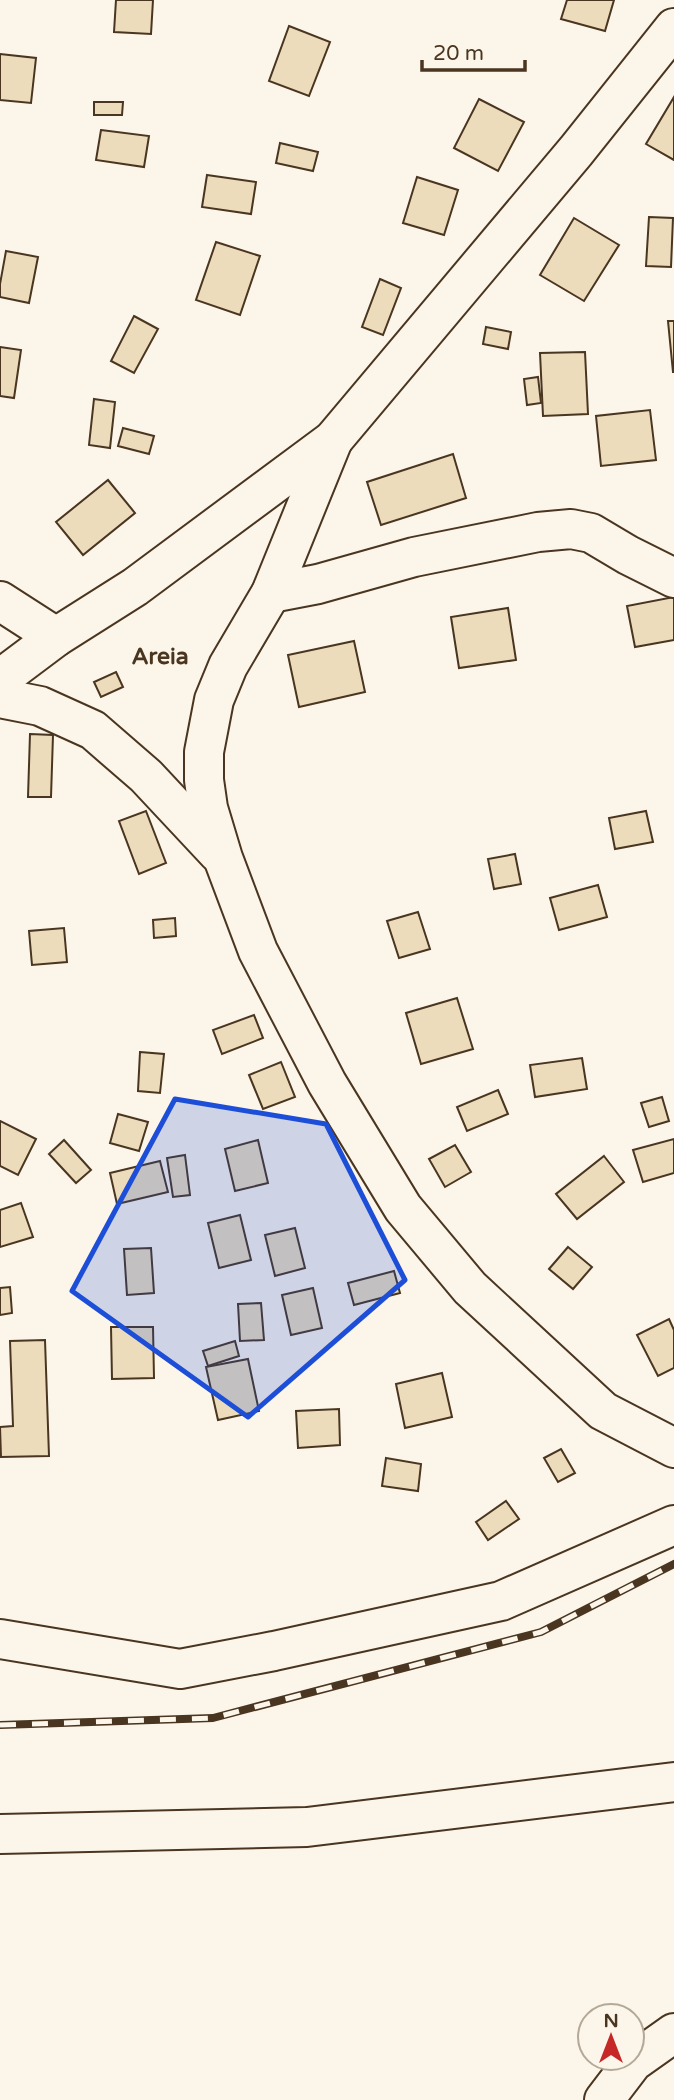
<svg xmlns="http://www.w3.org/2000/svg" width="674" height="2100" viewBox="0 0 674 2100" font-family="'Varela Round',sans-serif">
<rect width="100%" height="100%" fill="#fbf6e9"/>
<g fill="#ecdcbc" stroke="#4a3520" stroke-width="2">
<polygon points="116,0 153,0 151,34 114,32"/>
<polygon points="567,0 614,0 605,31 561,19"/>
<polygon points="289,26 330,42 309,96 269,81"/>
<polygon points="0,54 36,58 31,103 0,100"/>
<polygon points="674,97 674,160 646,144"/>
<polygon points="479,99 524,122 498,171 454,148"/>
<polygon points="94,102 123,102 122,115 94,115"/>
<polygon points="101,130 149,136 144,167 96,160"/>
<polygon points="280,143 318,152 313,171 276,163"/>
<polygon points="207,175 256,182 251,214 202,207"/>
<polygon points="417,177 458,190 444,235 403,223"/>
<polygon points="649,217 673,218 671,267 646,266"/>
<polygon points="574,218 619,245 584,301 540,275"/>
<polygon points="216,242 260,256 240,315 196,300"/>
<polygon points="6,251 38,257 29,303 0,297 0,284"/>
<polygon points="380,279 401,288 383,335 362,327"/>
<polygon points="134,316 158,329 134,373 111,361"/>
<polygon points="668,321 674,321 674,372 673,372"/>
<polygon points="486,327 511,332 508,349 483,344"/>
<polygon points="0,347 21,350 14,398 0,396"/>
<polygon points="585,352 588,414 543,416 540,353"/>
<polygon points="538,377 541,403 527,405 524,379"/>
<polygon points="94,399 115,402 110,448 89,445"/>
<polygon points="650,410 656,460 601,466 596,416"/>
<polygon points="123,428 154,436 149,454 118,446"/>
<polygon points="453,454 466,498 381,525 367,482"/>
<polygon points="108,480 135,513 83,555 56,522"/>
<polygon points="674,597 674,640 635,647 627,606"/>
<polygon points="508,608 516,660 459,668 451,617"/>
<polygon points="354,641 365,692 299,707 288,655"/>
<polygon points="116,672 123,687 101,697 94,682"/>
<polygon points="30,734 53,735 51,797 28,797"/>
<polygon points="146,811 166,863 139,874 119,821"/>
<polygon points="646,811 653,842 615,849 609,818"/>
<polygon points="515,854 521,884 494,889 488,859"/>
<polygon points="598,885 607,917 559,930 550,898"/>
<polygon points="418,912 430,949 399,958 387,921"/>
<polygon points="175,918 176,936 154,938 153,920"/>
<polygon points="64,928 67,962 32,965 29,931"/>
<polygon points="457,998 473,1049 421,1064 406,1013"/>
<polygon points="254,1015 263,1038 222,1054 213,1030"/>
<polygon points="140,1052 164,1054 160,1093 138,1091"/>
<polygon points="582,1058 587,1089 535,1097 530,1065"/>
<polygon points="281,1062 295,1097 263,1109 249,1075"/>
<polygon points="498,1090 508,1114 467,1131 457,1107"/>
<polygon points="662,1097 669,1121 649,1127 641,1103"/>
<polygon points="118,1114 148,1122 139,1151 110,1143"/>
<polygon points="0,1121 36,1139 18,1175 0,1166"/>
<polygon points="674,1139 674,1173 643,1182 633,1150"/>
<polygon points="64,1140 91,1170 76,1183 49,1154"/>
<polygon points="258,1140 268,1183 235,1191 225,1149"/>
<polygon points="455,1145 471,1172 445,1187 429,1159"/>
<polygon points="185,1155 190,1195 173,1197 167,1158"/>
<polygon points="604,1156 624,1182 577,1219 556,1194"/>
<polygon points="160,1161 168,1192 117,1204 110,1173"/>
<polygon points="21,1203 33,1237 0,1247 0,1210"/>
<polygon points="240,1215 251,1260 219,1268 208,1223"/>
<polygon points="295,1228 305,1268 275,1276 265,1235"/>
<polygon points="568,1247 592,1267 573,1289 549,1269"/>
<polygon points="151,1248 154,1293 127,1295 124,1249"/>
<polygon points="394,1271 400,1293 354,1305 348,1283"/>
<polygon points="10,1287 12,1313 0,1315 0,1288"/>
<polygon points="313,1288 322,1328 291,1335 282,1295"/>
<polygon points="261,1303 264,1340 240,1341 238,1304"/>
<polygon points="669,1319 674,1330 674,1368 658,1376 637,1335"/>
<polygon points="111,1327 153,1327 154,1378 112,1379"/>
<polygon points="45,1340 49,1456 1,1457 0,1427 13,1426 10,1341"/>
<polygon points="235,1341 239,1356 208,1366 203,1351"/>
<polygon points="248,1359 259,1411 218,1420 206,1367"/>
<polygon points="442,1373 452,1417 405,1428 396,1384"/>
<polygon points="339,1409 340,1445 298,1448 296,1411"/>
<polygon points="561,1449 575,1473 558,1482 544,1458"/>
<polygon points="386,1458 421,1464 418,1491 382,1486"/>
<polygon points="506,1501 519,1519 488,1540 476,1522"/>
</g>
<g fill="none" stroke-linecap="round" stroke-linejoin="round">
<g stroke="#4a3520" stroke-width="42">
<g id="minor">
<polyline points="333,440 271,593 228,666 214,700 204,752 204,780 208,808 223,858 258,951 327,1083 403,1208 470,1288 603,1411 674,1448"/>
<polyline points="271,593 318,584 414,557 538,532 571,529 591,533 628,555 674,578"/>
<polyline points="0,601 56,637"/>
<polyline points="0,679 56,637 135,587 333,440 576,151 674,28"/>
<polyline points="0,698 40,706 93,730 146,776 218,853"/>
<polyline points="0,1639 180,1669 274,1651 501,1601 674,1525"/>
<polyline points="0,1834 307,1827 674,1782"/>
<polyline points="604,2100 633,2062 674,2033"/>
</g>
</g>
<use href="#minor" stroke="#fbf6e9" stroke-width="38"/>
<g stroke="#4a3520" stroke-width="8">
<polyline id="rail" points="0,1725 213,1718 541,1632 674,1564"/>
</g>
<use href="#rail" stroke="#fbf6e9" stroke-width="5" stroke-dasharray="16" stroke-linecap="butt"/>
</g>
<path fill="#1d4ed8" fill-opacity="0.2" stroke="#1d4ed8" stroke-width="5" stroke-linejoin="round" d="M175,1099L326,1124L405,1280L248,1417L72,1291Z"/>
<g text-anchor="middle" stroke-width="5" stroke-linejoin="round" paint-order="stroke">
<g font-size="23" font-weight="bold" fill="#4a3520" stroke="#fbf6e9">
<text x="160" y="664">Areia</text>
</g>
</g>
<g transform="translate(611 2037)"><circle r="33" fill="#fbf6e9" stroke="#b4a999" stroke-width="2"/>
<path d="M0-5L12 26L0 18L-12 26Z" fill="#c62828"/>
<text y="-10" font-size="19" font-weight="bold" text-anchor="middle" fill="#4a3520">N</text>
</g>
<path d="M422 60v10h103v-10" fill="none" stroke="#4a3520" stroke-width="3.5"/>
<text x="433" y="60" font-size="21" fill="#4a3520" stroke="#fbf6e9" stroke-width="5" paint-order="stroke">20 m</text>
</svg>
